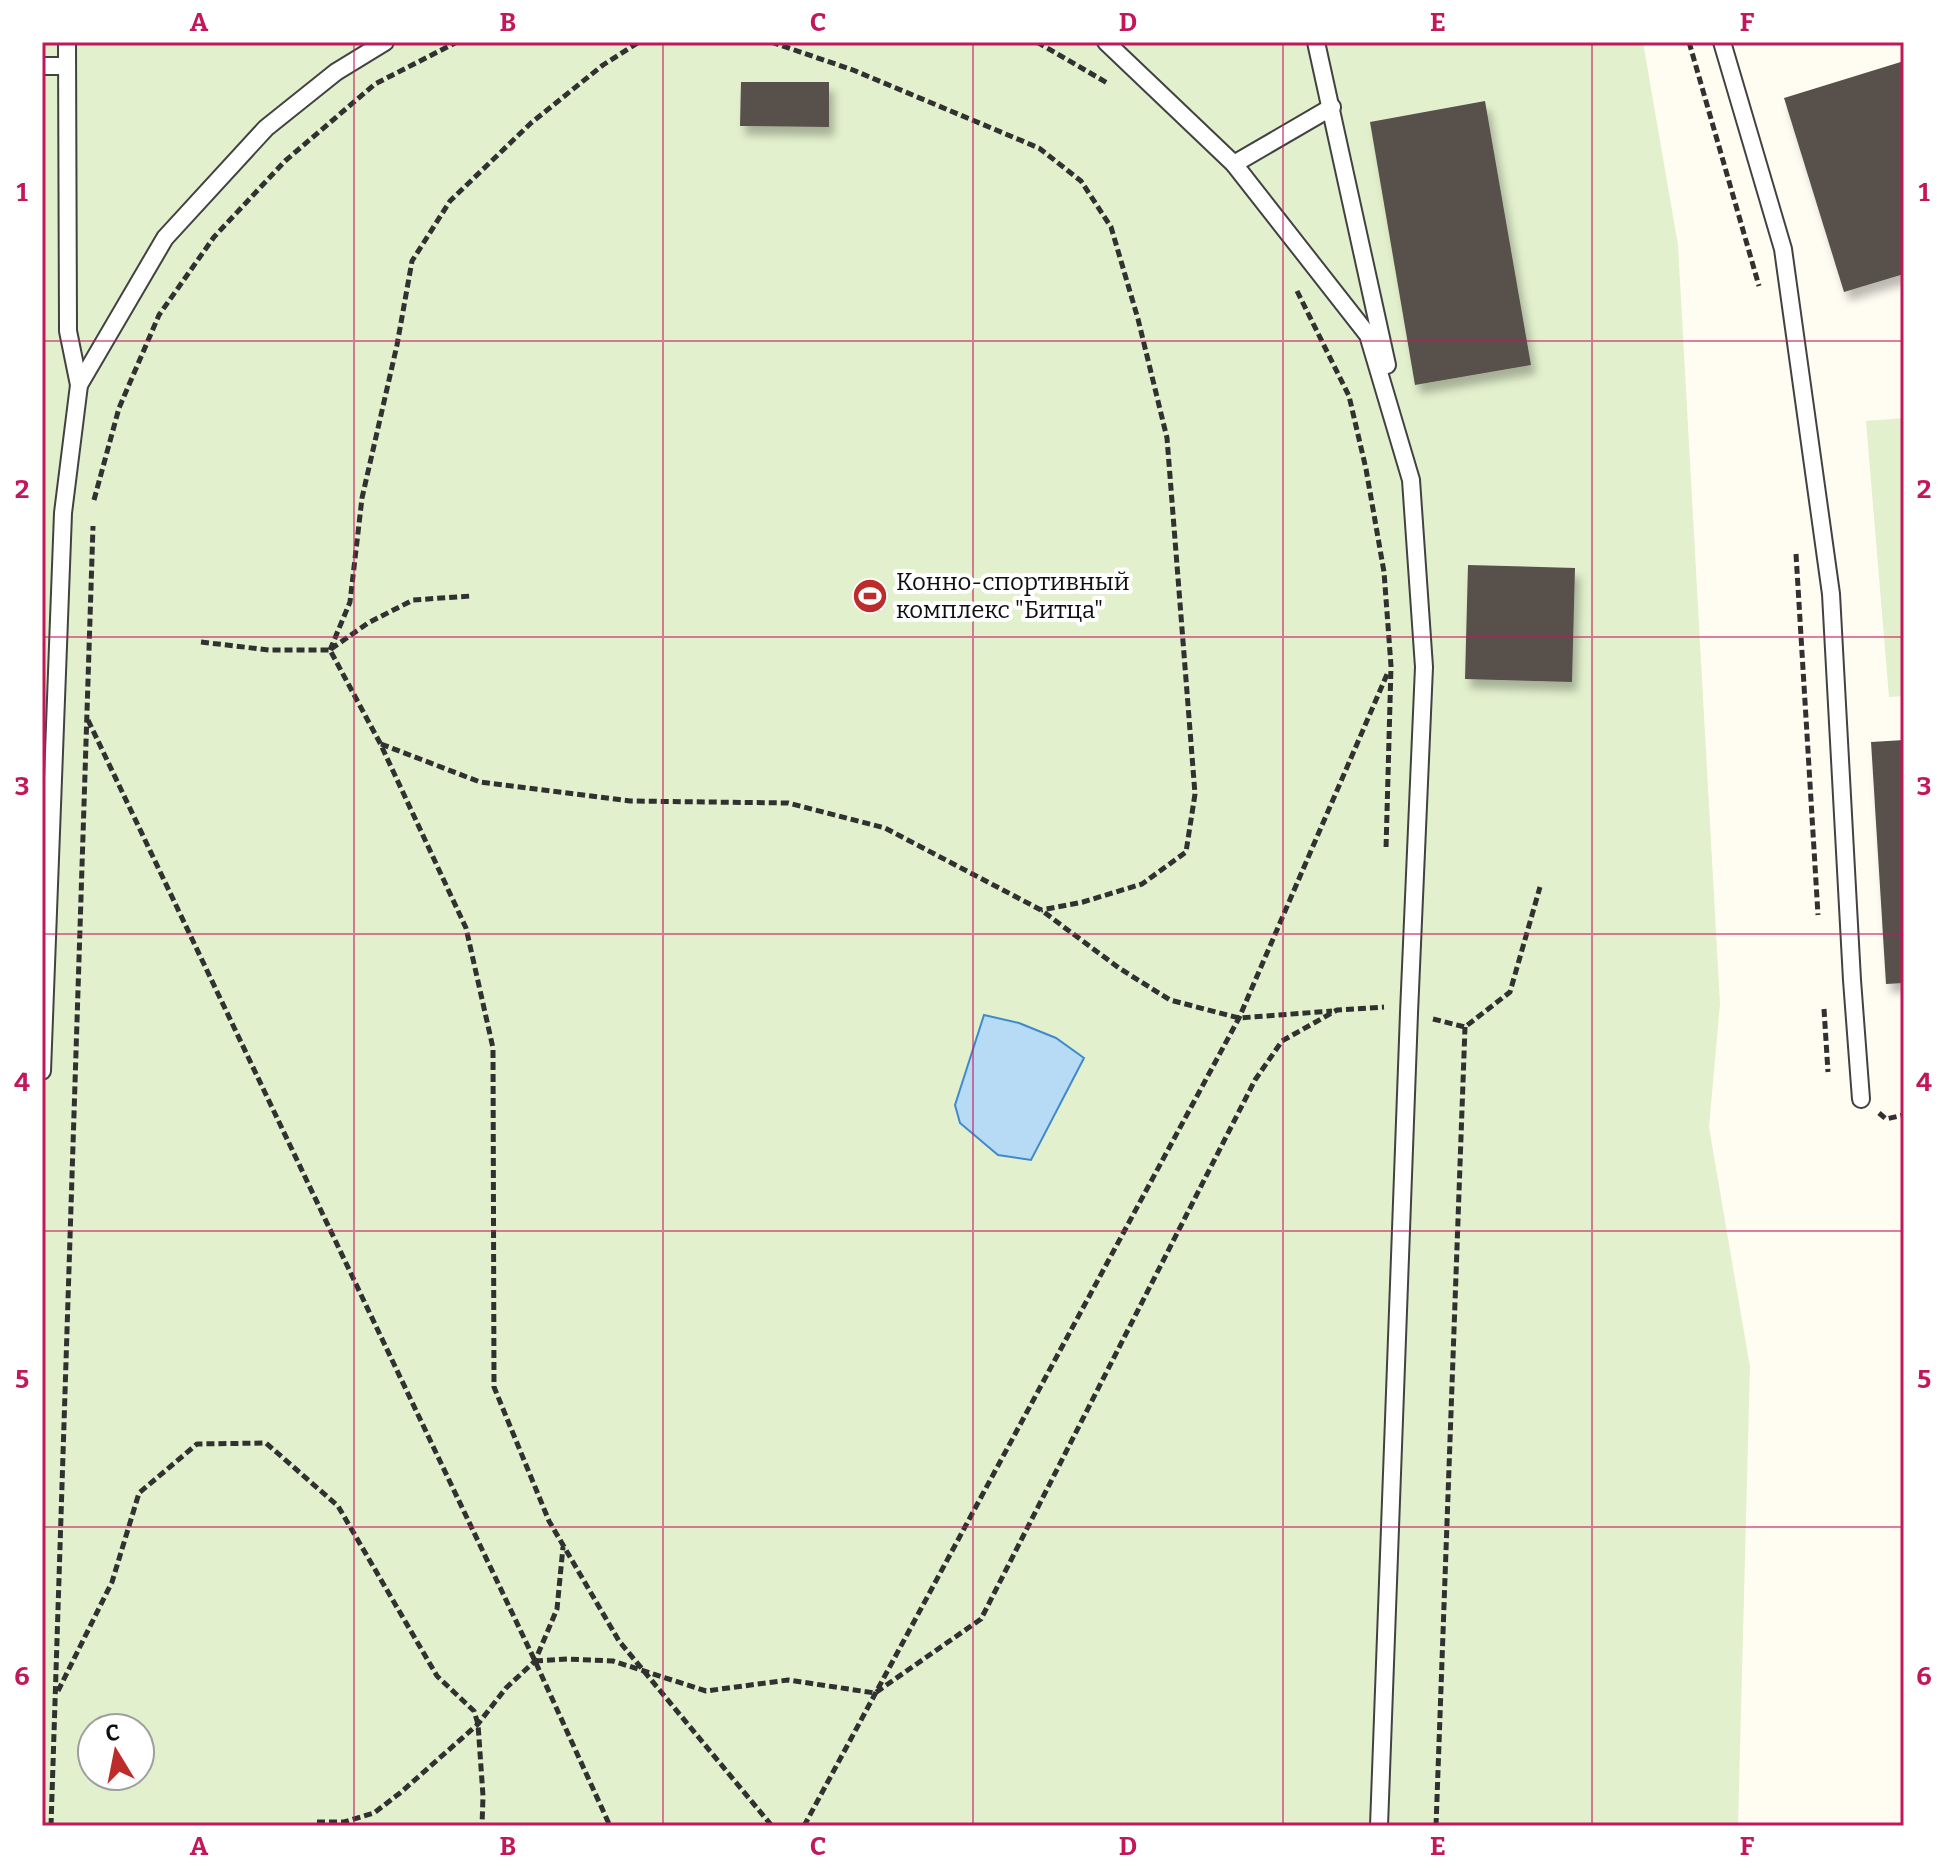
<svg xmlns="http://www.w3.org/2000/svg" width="1946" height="1868" viewBox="0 0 1946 1868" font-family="Bitter,serif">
<defs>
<filter id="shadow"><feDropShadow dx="5" dy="9" stdDeviation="4" flood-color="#0004"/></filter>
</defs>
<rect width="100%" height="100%" fill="#fffdf2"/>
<g fill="#e2f0cd" fill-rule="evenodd">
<path d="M42,42H1643L1678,245L1720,1004L1709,1127L1750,1367L1738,1826H42ZM92,1728H140V1776H92Z"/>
<polygon points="1904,418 1904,696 1889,697 1866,421"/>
</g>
<polygon fill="#b7daf5" stroke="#408acb" stroke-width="2" points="984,1015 1019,1023 1056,1038 1084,1058 1031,1160 998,1155 960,1123 955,1105"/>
<g fill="#58514c" filter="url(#shadow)">
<polygon points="1904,61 1904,274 1844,292 1784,98"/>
<polygon points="741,82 829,82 829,127 740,126"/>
<polygon points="1485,101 1531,365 1415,385 1370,122"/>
<polygon points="1468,565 1575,568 1572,682 1465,679"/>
<polygon points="1904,740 1904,983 1886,984 1871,742"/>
</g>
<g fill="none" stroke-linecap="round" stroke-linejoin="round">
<g stroke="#424242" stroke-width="20">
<g id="service">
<polyline points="67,42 68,331 79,385"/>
<polyline points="1106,42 1234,164 1368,335 1411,480 1424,667 1409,1013 1379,1826"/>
<polyline points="1316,42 1387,365"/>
<polyline points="1722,42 1783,249 1831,594 1852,980 1861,1099"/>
<polyline points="42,66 67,66"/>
<polyline points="1234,164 1332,107"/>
<polyline points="42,1071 63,513 79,385 165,238 266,128 336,72 385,42"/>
</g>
</g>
<g stroke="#313131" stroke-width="5" stroke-dasharray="8 4" stroke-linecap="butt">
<polyline points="771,42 853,70 1039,148 1081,181 1111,227 1138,319 1167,438 1195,794 1186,852 1142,884 1083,902 1041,910"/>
<polyline points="1037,42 1109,84"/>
<polyline points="1689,42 1759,286"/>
<polyline points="1297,291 1349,396 1366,469 1384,572 1391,666 1386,849"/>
<polyline points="94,500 119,408 159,315 214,237 285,161 375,84 457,42"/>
<polyline points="1796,554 1818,915"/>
<polyline points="201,642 269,650 330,650 380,743 466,928 493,1048 494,1387 549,1521 619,1641 772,1826"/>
<polyline points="331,649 368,623 413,600 471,596"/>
<polyline points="330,650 350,602 362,498 397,345 412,261 450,201 531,123 603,65 639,42"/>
<polyline points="88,720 535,1661 610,1826"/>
<polyline points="381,744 480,782 630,801 788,803 885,828 1041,910 1119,968 1170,1000 1239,1018 1332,1011"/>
<polyline points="1824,1009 1828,1072"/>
<polyline points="1433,1019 1465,1027 1510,992 1540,887"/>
<polyline points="1879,1113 1886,1119 1904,1115"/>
<polyline points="535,1661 567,1659 613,1661 706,1691 788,1680 875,1693 981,1619 1255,1080 1282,1041 1337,1010 1384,1007"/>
<polyline points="58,1691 112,1582 139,1493 197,1444 266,1443 338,1506 437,1676 474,1711 478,1724 483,1796 482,1826"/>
<polyline points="317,1822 344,1822 374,1813 400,1793 478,1724 506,1688 535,1661 557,1609 563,1547"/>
<polyline points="51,1826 93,526"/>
<polyline points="804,1826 1239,1018 1388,672"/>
<polyline points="1436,1826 1465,1027"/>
</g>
<use href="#service" stroke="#fff" stroke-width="16"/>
</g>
<path fill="none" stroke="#c2185b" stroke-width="2" stroke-opacity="0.55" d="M354,42V1826M663,42V1826M973,42V1826M1283,42V1826M1592,42V1826M42,341H1904M42,637H1904M42,934H1904M42,1231H1904M42,1527H1904"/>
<defs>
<g id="stadium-disc" transform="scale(1.8)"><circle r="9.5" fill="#bd2c29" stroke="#fff"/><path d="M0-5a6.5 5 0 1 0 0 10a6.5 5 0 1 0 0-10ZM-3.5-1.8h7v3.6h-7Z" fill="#fff"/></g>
</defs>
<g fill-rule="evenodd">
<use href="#stadium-disc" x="870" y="596"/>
</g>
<g text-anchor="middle" stroke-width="8" stroke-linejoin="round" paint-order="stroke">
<g font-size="24" fill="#0f0f0f" stroke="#fff" text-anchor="start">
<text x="896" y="590">Конно-спортивный<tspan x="896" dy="28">комплекс "Битца"</tspan></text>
</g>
</g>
<rect width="1946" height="1868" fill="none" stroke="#ffffff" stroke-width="88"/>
<g transform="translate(116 1752) rotate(350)"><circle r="38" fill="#ffffff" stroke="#9f9f9f" stroke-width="2"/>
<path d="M0-6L14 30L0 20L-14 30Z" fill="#bd2c29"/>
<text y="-12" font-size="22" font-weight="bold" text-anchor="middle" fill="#0f0f0f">С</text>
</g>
<rect x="44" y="44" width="1858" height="1780" fill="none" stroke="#c2185b" stroke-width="3"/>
<g font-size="26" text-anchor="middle" font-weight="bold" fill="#c2185b">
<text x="199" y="31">A</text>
<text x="508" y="31">B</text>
<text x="818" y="31">C</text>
<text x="1128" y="31">D</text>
<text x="1438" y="31">E</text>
<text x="1747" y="31">F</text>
<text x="22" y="201">1</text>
<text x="1924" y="201">1</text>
<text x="22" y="498">2</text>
<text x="1924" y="498">2</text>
<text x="22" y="795">3</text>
<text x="1924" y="795">3</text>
<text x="22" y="1091">4</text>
<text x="1924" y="1091">4</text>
<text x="22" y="1388">5</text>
<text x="1924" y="1388">5</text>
<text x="22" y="1685">6</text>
<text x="1924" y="1685">6</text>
<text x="199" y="1855">A</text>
<text x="508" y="1855">B</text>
<text x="818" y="1855">C</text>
<text x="1128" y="1855">D</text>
<text x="1438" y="1855">E</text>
<text x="1747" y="1855">F</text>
</g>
</svg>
